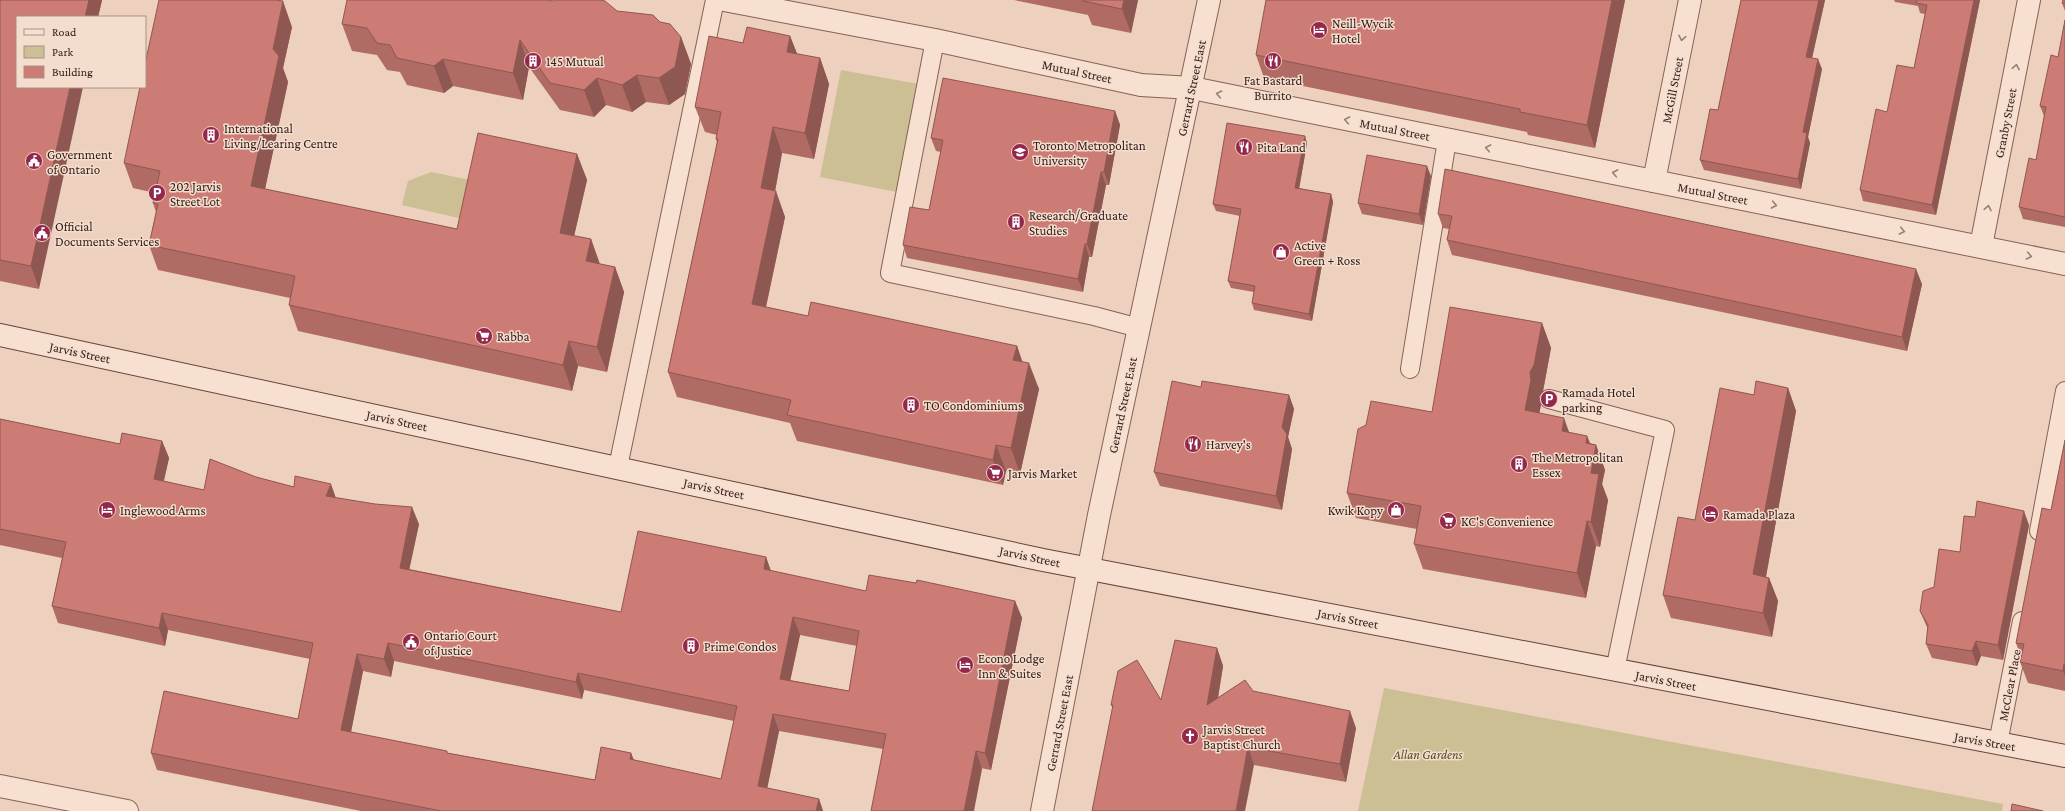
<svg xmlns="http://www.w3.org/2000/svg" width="2065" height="811" viewBox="0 0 2065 811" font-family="'Crimson Pro',serif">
<rect width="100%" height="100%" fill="#edd0be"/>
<g fill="#cbbf93">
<polygon points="841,70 918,84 897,192 820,177"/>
<polygon points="431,172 470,180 463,219 402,205 408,181"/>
<polygon points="1384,688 2003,804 2002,811 1358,811"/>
</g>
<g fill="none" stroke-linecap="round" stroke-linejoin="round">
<g stroke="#866157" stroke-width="20">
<g id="service">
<polyline points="935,40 890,273 1094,316 1139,328"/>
<polyline points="1410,369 1447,140"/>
<polyline points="1549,399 1665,430 1615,670"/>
<polyline points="618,467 715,0"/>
<polyline points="2039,531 2065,391"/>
<polyline points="1998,743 2022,621"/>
</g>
</g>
<g stroke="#866157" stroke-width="24">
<g id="minor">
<polyline points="724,0 935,40 1141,85 1192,88 2065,264"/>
<polyline points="1654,181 1690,0"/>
<polyline points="1981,246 2029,0"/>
<polyline points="0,786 127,811"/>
</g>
</g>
<g stroke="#866157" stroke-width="24">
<polyline id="tertiary" points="1042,811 1099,515 1209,0"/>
</g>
<g stroke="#67433b" stroke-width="24">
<polyline id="secondary" points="0,335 1043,560 2065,756"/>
</g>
<use href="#service" stroke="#f8e0d1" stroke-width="18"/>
<use href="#minor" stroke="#f8e0d1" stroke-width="22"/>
<use href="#tertiary" stroke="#f8e0d1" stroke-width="22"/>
<use href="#secondary" stroke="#f8e0d1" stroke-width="22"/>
</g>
<g fill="#af6b64" fill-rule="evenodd">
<polygon points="0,0 102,0 98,17 17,17 39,289 0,281"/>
<polygon points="1014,0 1138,0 1131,33 1092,25 1088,15"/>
<polygon points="1625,0 1595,148 1528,135 1527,132 1264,78 1256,55"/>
<polygon points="1741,0 1825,0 1812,58 1822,69 1808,137 1810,143 1801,189 1704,170 1700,160 1718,110"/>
<polygon points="1894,0 1980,0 1936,215 1863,201 1860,190 1887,112 1914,68 1925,14 1920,13 1918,6 1895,2"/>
<polygon points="2065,0 2065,11 2062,3"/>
<polygon points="617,11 660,22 681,37 691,64 685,94 669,105 646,102 632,112 606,105 594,117 560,110 529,67 523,100 453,86 444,93 407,85 400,72 387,70 377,55 352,51 342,24"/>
<polygon points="2065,20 2065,227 2023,219 2019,207 2036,160 2044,116 2040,106 2058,57"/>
<polygon points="292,27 283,68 288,82 265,189 457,229 577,154 587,180 574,236 591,239 600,264 615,267 624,292 607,372 578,366 572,391 298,331 289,305 290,298 158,270 149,245 156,212 153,203 155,193 133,188 124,163"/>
<polygon points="790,36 797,54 820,58 829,84 814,159 782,153 775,191 785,217 766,307 808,316 1017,346 1022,362 1039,389 1020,474 1006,471 1003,485 797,441 790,423 677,397 668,372 717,143 716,139 717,135 705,132 695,107"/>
<polygon points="1115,111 1120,125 1109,185 1106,185 1092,257 1089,257 1083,292 907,258 903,245 929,210 941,152 936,151 931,138"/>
<polygon points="1307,143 1299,188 1331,194 1333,202 1312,321 1254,310 1252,303 1254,292 1231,288 1228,281 1240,216 1216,211 1213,204"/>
<polygon points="1431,176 1423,225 1362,214 1358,203"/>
<polygon points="1438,214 1922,284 1907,351 1452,255 1447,240 1449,229 1443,228"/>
<polygon points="1542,323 1551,348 1543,391 1539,397 1541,405 1539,413 1569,432 1587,436 1590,443 1596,445 1605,470 1602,484 1608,500 1600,547 1596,546 1586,598 1423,569 1414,544 1417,529 1356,518 1347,493 1432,412"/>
<polygon points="1201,387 1289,395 1294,409 1288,437 1292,449 1282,510 1160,486 1154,472"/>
<polygon points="1788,388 1796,411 1766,577 1769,578 1778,601 1772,637 1671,618 1663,595 1695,520 1754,395"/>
<path d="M0,419L120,444L162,441L169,458L164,481L204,490L256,477L336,498L419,524L409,569L621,612L766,557L771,571L866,591L1015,601L1022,618L991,770L883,749L779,731L767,788L819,799L823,811H361L157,770L151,753L298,719L310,659L168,630L165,646L58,623L52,606L62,558L0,545ZM800,635L857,646L849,691L790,680ZM394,661L582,699L584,690L734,721L721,779L634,760L631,753L595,780L448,753L351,732L363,671L391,677Z"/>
<polygon points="2065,440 2065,691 2028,683 2020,662 2021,657 2016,643 2051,510"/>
<polygon points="2029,525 2003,660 1981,656 1977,666 1932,658 1926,644 1928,629 1926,625 1920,611 1934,587 1960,552"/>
<polygon points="1217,648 1223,666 1218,698 1253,691 1356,728 1346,782 1254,765 1113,709 1111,705 1161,700"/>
</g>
<g fill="#8f5751">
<polygon points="89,0 102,0 98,17 85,17"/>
<polygon points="1124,0 1138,0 1131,33 1122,9"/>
<polygon points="1612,0 1625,0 1595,148 1587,125"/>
<polygon points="1819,0 1825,0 1810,67 1806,57"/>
<polygon points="1974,0 1980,0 1936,215 1932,205"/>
<polygon points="283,1 292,27 283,68 288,82 260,212 251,186 273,49"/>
<polygon points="790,36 800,61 787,52"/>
<polygon points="681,37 691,64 685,94 669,105 659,78"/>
<polygon points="520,40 529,67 523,100 513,73"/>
<polygon points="820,58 829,84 814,159 805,133"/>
<polygon points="443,59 453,86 444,93 434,66"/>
<polygon points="1818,59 1822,69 1808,137 1810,143 1801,189 1798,179 1803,132"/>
<polygon points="637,75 646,102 632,112 622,85"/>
<polygon points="597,78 606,105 594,117 584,90"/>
<polygon points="70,87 83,87 39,289 31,266"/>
<polygon points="1115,111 1120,125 1109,185 1104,172"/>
<polygon points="773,127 782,153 771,213 761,188"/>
<polygon points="1305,136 1307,143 1298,195 1295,188"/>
<polygon points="577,154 587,180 569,258 560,233"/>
<polygon points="1427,166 1431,176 1423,225 1419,214"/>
<polygon points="1101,172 1106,185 1092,257 1087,244"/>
<polygon points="776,191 785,217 761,330 752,304"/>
<polygon points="1331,194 1333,202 1312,321 1309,314"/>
<polygon points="591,239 600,265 586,261"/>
<polygon points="1085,244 1089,257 1083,292 1078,279"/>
<polygon points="615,267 624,292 607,372 597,347"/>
<polygon points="1916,269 1922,284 1907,351 1902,337"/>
<polygon points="1542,323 1551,348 1543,391 1539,397 1541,405 1535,436 1525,410 1530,372"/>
<polygon points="569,341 578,366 572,391 563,365"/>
<polygon points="1017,346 1026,372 1013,360"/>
<polygon points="1029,363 1039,389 1020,474 1011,448"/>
<polygon points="1788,388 1796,411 1762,598 1753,574"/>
<polygon points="1289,395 1294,409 1288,437 1292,449 1282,510 1276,496 1282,427"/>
<polygon points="1564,418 1573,443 1562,431"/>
<polygon points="1587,436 1594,454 1596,445 1605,470 1602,484 1608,500 1600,547 1591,522 1591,473 1586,443"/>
<polygon points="162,441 169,458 160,496 154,479"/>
<polygon points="996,445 1006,471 1003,485 993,460"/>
<polygon points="331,484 337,501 326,496"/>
<polygon points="412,507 419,524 406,585 400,568"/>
<polygon points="2024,511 2029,525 2003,660 1998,645"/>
<polygon points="1587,521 1596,546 1586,598 1577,573"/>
<polygon points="766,557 772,575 764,569"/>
<polygon points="1769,578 1778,601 1772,637 1763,613"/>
<polygon points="1015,601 1022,618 991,770 985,753"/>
<polygon points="162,613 168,630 165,646 159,628"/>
<polygon points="793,617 800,635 787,696 780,679"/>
<polygon points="1976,641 1981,656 1977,666 1972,651"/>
<polygon points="388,643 394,661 391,677 384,659"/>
<polygon points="1217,648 1223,666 1214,722 1207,705"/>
<polygon points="357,654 363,671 348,747 341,730"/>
<polygon points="2064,664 2065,666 2065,676 2063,671"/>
<polygon points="578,673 584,690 582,699 576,682"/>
<polygon points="1350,711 1356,728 1346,782 1340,764"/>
<polygon points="773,714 779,731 764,804 758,786"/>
<polygon points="1248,747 1254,765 1245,811 1236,811"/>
<polygon points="976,751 982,769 974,811 964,811"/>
<polygon points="631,753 637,770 630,759"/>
<polygon points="819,799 823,811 816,811"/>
</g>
<g fill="#cc7c74" stroke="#8f5751" fill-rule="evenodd">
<polygon points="0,0 89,0 85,17 17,17 17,87 70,87 31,266 0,260"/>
<polygon points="159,0 276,0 283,1 273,49 279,56 251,186 457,229 478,133 577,154 560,233 591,239 586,261 615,267 597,347 569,341 563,365 289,305 295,276 149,245 158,204 153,203 160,171 124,163 140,87 145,87 145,64"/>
<polygon points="347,0 548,0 553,1 555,0 601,0 605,1 617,11 653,15 660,22 670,24 681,37 675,67 659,78 637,75 622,85 597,78 584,90 550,83 520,40 513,73 443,59 434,66 397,58 390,45 377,43 367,28 342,24"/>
<polygon points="1083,0 1124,0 1122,9 1083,1"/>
<polygon points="1266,0 1612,0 1587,125 1520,112 1520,109 1256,55"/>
<polygon points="1741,0 1819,0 1806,57 1818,59 1803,132 1807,133 1798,179 1700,160 1710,109 1718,110"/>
<polygon points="1917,0 1974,0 1932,205 1860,190 1876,109 1887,112 1897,65 1914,68 1927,5 1916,3"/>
<polygon points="2063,0 2065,0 2065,4 2062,3"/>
<polygon points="2065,20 2065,217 2019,207 2029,158 2036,160 2046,107 2040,106 2051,55 2058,57"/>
<polygon points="747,27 790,36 787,52 820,58 805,133 773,127 761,188 776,191 752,304 808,316 811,302 1017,346 1013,360 1029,363 1011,448 996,445 993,460 787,415 791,400 668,372 718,139 716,139 721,112 695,107 709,36 743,43"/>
<polygon points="943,78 1115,111 1104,172 1101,172 1087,244 1085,244 1078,279 903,245 910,207 929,210 943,140 931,138"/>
<polygon points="1227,123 1305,136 1295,188 1331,194 1309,314 1252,303 1255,286 1228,281 1241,209 1213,204"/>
<polygon points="1367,155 1427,166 1419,214 1358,203"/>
<polygon points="1445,169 1916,269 1902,337 1447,240 1452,216 1438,214"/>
<polygon points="1450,307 1542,323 1534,365 1530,372 1531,380 1525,410 1564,418 1562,431 1587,436 1586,443 1596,445 1591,473 1599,474 1591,522 1587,521 1577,573 1414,544 1421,506 1347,493 1358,429 1366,425 1371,401 1432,412"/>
<polygon points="1172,381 1201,387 1202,381 1289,395 1282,427 1287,434 1276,496 1154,472"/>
<polygon points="1756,381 1788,388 1753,574 1769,578 1763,613 1663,595 1678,517 1695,520 1720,388 1754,395"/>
<path d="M0,419L120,444L122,433L162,441L154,479L204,490L210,459L256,477L294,487L295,476L331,484L326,496L375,504L412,507L400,568L621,612L638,531L766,557L764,569L866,591L869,575L916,583L917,580L1015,601L985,753L976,751L964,811H871L886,734L773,714L758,786L819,799L816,811H441L151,753L164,691L298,719L313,643L162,613L159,628L52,606L66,542L0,529ZM793,617L859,631L849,691L780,679ZM388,643L576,682L578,673L737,706L721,779L630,759L631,753L601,747L595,780L447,753V751L341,730L357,654L384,659Z"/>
<polygon points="2065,440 2065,664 2064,664 2063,671 2020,662 2024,644 2016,643 2042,508 2051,510"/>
<polygon points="1977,501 2024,511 1998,645 1976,641 1972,651 1926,644 1928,625 1920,611 1923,591 1934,587 1939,549 1960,552 1964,516 1975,517"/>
<polygon points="1175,640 1217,648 1207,705 1245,680 1253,691 1350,711 1340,764 1248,747 1236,811 1092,811 1113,705 1111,705 1118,671 1137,660 1161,700"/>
<polygon points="2012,804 2043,811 2011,811"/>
</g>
<defs><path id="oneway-chevron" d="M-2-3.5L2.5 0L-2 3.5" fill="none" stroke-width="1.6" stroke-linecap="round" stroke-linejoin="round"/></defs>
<g stroke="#968076">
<use href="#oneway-chevron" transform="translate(1682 38) rotate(101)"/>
<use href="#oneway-chevron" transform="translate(2016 67) rotate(-79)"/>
<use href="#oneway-chevron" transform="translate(1219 94) rotate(-168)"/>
<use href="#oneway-chevron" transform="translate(1347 120) rotate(-169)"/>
<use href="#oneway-chevron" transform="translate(1488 148) rotate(-169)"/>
<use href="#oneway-chevron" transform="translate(1615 173) rotate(-169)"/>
<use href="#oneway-chevron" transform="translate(1774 205) rotate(11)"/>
<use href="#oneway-chevron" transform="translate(1988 208) rotate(-79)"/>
<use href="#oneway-chevron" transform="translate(1902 231) rotate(11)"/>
<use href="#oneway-chevron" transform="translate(2029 256) rotate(11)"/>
</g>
<defs>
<g id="hotel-disc" transform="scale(0.9)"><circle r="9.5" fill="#94284b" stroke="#f5ddce"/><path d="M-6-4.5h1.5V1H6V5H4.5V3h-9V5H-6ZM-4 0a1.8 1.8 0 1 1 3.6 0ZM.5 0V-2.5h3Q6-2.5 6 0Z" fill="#fff"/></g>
<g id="building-disc" transform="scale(0.9)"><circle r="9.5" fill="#94284b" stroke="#f5ddce"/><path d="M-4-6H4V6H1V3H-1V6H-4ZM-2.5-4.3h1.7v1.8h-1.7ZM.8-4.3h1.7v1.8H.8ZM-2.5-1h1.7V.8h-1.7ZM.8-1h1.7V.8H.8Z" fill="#fff"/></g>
<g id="restaurant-disc" transform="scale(0.9)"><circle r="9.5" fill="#94284b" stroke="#f5ddce"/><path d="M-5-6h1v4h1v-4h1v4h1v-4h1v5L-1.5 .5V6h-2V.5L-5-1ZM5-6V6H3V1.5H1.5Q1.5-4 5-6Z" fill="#fff"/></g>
<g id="university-disc" transform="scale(0.9)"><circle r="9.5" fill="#94284b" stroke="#f5ddce"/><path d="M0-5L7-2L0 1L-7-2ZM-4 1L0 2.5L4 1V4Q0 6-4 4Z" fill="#fff"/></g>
<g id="civic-disc" transform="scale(0.9)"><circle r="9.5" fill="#94284b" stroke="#f5ddce"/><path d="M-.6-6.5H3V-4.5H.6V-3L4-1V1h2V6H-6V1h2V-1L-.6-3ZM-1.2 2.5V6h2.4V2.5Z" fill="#fff"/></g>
<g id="parking-disc" transform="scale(0.9)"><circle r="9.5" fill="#94284b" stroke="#f5ddce"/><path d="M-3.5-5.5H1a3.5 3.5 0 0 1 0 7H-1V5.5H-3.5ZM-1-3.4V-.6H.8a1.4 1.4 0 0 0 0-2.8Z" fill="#fff"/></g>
<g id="shop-disc" transform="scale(0.9)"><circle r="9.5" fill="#94284b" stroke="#f5ddce"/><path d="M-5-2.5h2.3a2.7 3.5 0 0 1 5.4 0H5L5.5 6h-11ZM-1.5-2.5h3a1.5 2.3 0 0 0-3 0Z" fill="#fff"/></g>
<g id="supermarket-disc" transform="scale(0.9)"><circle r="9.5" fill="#94284b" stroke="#f5ddce"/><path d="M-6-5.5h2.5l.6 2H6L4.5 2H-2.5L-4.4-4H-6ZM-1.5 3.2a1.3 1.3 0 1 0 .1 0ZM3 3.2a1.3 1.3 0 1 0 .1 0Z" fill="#fff"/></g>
<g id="church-disc" transform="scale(0.9)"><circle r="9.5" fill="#94284b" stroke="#f5ddce"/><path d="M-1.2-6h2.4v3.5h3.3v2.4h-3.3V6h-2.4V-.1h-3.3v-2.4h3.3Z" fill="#fff"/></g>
</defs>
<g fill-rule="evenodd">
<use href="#hotel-disc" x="1319" y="30"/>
<use href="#building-disc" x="533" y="61"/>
<use href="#restaurant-disc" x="1273" y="61"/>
<use href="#building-disc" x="211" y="135"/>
<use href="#restaurant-disc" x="1244" y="147"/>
<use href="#university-disc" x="1020" y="152"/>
<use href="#civic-disc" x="34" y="161"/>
<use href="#parking-disc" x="157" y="193"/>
<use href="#building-disc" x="1016" y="222"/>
<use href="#civic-disc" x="42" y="233"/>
<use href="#shop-disc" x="1281" y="252"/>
<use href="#supermarket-disc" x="484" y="336"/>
<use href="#parking-disc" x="1549" y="399"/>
<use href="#building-disc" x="911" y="405"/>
<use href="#restaurant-disc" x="1193" y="444"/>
<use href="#building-disc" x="1519" y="464"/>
<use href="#supermarket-disc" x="995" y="473"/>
<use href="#hotel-disc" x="107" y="510"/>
<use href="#shop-disc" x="1396" y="510"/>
<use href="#hotel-disc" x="1710" y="514"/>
<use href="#supermarket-disc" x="1448" y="521"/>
<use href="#civic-disc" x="411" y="642"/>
<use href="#building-disc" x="691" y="646"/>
<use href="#hotel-disc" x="965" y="665"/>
<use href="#church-disc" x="1190" y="736"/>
</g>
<g text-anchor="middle" stroke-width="3" stroke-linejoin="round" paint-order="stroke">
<g font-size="13" fill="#35201c" stroke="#f5ddce" text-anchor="start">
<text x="1332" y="28">Neill-Wycik<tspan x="1332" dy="15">Hotel</tspan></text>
<text x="546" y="66">145 Mutual</text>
<text x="1273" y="85" text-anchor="middle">Fat Bastard<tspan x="1273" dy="15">Burrito</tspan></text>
<text x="224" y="133">International<tspan x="224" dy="15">Living/Learing Centre</tspan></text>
<text x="1033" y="150">Toronto Metropolitan<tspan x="1033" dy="15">University</tspan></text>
<text x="1257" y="152">Pita Land</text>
<text x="47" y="159">Government<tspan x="47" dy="15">of Ontario</tspan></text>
<text x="170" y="191">202 Jarvis<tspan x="170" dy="15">Street Lot</tspan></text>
<text x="1029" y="220">Research/Graduate<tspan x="1029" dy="15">Studies</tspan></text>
<text x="55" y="231">Official<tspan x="55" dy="15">Documents Services</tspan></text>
<text x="1294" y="250">Active<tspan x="1294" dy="15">Green + Ross</tspan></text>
<text x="497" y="341">Rabba</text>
<text x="1562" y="397">Ramada Hotel<tspan x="1562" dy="15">parking</tspan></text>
<text x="924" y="410">TO Condominiums</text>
<text x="1206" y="449">Harvey's</text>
<text x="1532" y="462">The Metropolitan<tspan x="1532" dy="15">Essex</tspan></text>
<text x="1008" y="478">Jarvis Market</text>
<text x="120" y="515">Inglewood Arms</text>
<text x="1383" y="515" text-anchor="end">Kwik Kopy</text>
<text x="1723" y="519">Ramada Plaza</text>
<text x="1461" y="526">KC's Convenience</text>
<text x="424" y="640">Ontario Court<tspan x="424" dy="15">of Justice</tspan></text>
<text x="704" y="651">Prime Condos</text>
<text x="978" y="663">Econo Lodge<tspan x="978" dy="15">Inn &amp; Suites</tspan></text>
<text x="1203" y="734">Jarvis Street<tspan x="1203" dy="15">Baptist Church</tspan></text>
</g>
<g font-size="13" fill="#35201c" stroke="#f5ddce">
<text transform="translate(1077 71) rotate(12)" y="5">Mutual Street</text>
<text transform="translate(1191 88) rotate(-78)" y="5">Gerrard Street East</text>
<text transform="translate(1672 90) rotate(-79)" y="5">McGill Street</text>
<text transform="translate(2005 123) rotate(-79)" y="5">Granby Street</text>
<text transform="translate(1395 129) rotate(11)" y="5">Mutual Street</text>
<text transform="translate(1713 193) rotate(11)" y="5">Mutual Street</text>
<text transform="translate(80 352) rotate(12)" y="5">Jarvis Street</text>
<text transform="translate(1122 405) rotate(-78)" y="5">Gerrard Street East</text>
<text transform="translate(397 420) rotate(12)" y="5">Jarvis Street</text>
<text transform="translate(714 488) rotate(12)" y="5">Jarvis Street</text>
<text transform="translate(1030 556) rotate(12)" y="5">Jarvis Street</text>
<text transform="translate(1348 618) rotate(11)" y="5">Jarvis Street</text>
<text transform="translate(1666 680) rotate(11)" y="5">Jarvis Street</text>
<text transform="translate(2009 685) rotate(-79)" y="5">McClear Place</text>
<text transform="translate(1059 723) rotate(-79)" y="5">Gerrard Street East</text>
<text transform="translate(1985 741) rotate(10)" y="5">Jarvis Street</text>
</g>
<g font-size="13" font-style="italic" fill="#514e22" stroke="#f5ddce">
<text x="1428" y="759">Allan Gardens</text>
</g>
</g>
<rect x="16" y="16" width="130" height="72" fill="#f5ddce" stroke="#a89187"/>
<rect x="24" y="29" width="20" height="6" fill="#f8e0d1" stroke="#a89187"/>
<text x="52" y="36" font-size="12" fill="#35201c">Road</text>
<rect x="24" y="46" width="20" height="12" fill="#cbbf93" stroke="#a89187"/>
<text x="52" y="56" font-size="12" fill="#35201c">Park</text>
<rect x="24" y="66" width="20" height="12" fill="#cc7c74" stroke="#a89187"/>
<text x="52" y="76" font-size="12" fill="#35201c">Building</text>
</svg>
